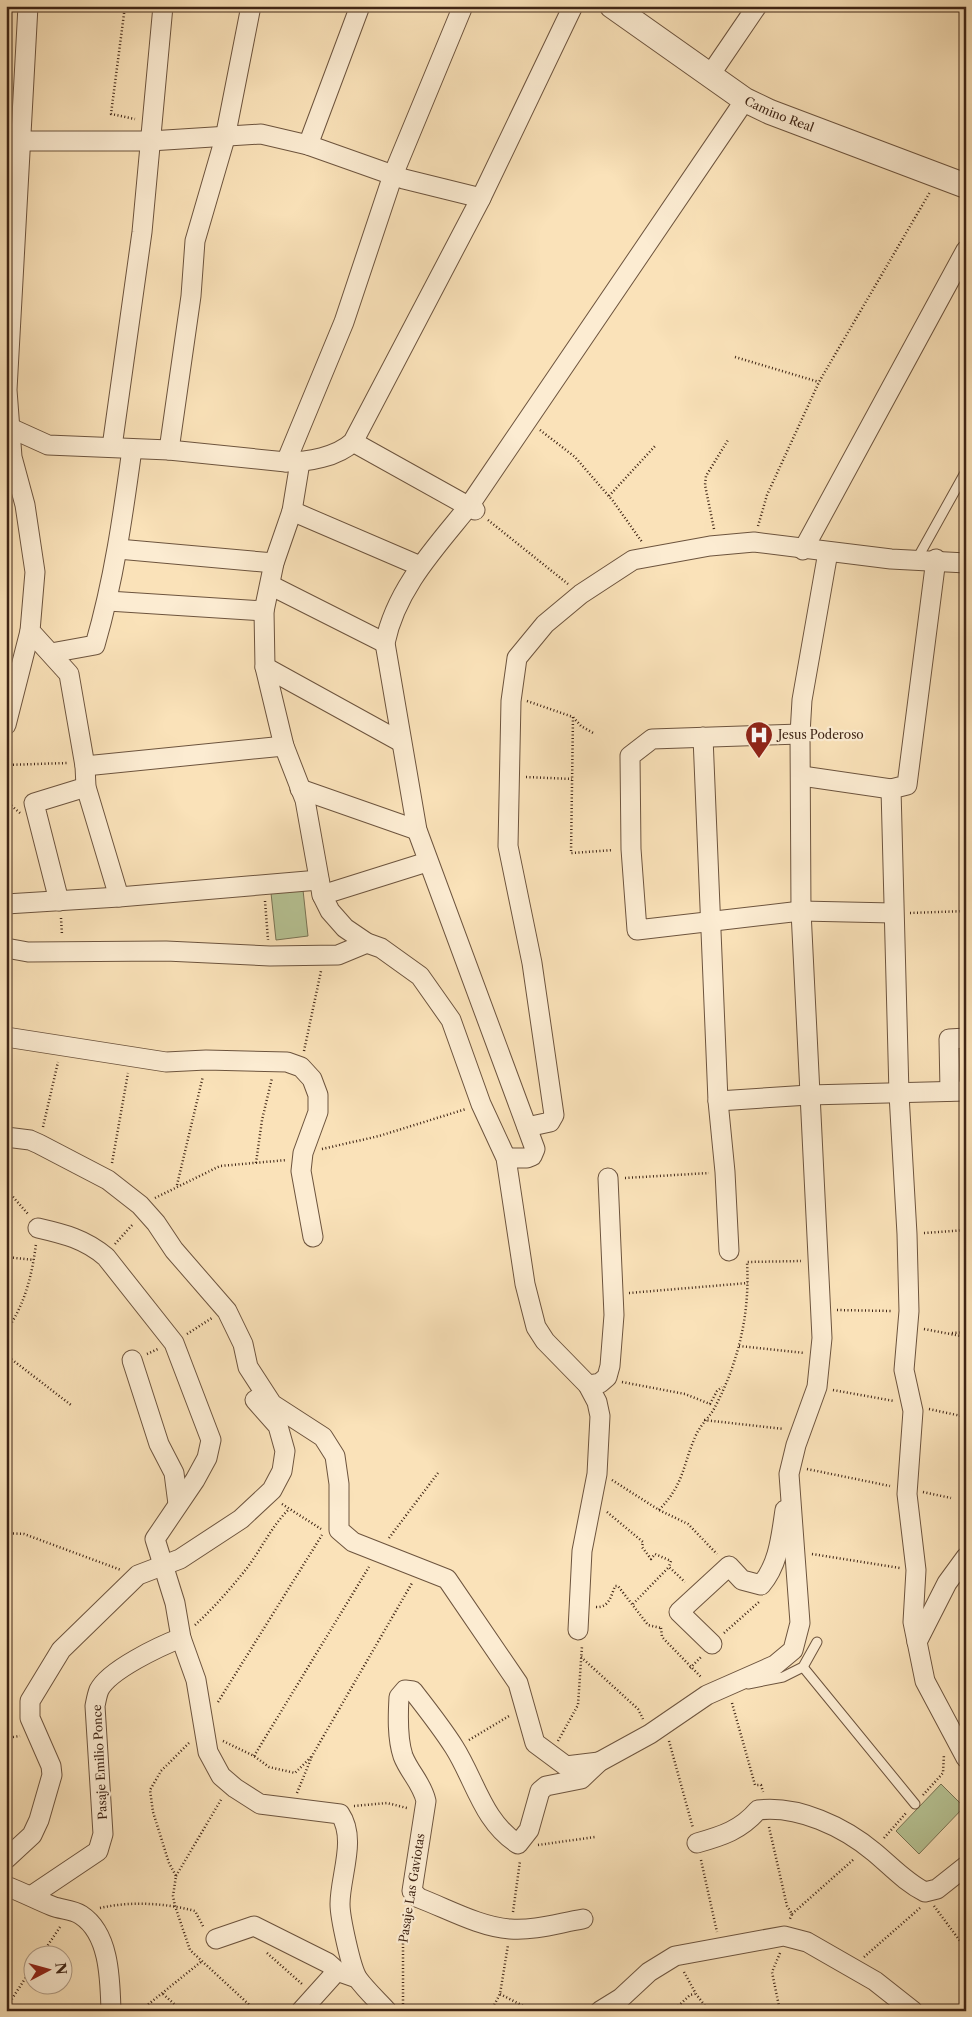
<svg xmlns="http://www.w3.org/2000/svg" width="972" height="2017" viewBox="0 0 972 2017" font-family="'Libre Caslon Text',serif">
<rect width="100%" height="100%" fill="#fae2b9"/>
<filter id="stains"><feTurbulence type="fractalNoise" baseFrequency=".004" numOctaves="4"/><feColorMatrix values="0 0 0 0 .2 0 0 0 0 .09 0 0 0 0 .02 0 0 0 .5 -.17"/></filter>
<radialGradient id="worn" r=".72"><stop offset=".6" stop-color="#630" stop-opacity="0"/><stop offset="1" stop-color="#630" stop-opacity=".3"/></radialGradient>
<g fill="#b7c495" stroke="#7a7455">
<polygon points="303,890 308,936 276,940 271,893"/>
<polygon points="941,1784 964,1807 919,1854 896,1831"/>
</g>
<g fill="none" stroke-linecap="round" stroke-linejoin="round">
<g stroke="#6d543e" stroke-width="11">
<g id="service">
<polyline points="917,559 966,471"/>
<polyline points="803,1667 915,1804"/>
<polyline points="748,1684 783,1677 803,1667 817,1642"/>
</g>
</g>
<g stroke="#6d543e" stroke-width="21">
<g id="minor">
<polyline points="28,6 7,390 12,457 25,505 35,572 30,631 69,674 85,766 86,787 119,897"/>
<polyline points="710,75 757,6"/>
<polyline points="6,141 150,141 261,134 308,145 404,179 481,198"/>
<polyline points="308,145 360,6"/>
<path d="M6,426L48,445L169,450L286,462C308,462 337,457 353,442L481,198L573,6"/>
<polyline points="353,442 475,510"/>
<polyline points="112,447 142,232 163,6"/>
<polyline points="169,450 191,296 195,241 225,138 251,6"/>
<polyline points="286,462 344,322 393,175 463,6"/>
<polyline points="300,462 292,511 274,563 264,611 265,667 284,746 305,800 322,895 330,911 345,928 367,943 381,948 420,976 451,1020 481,1104 506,1158 525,1284 536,1327 545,1341 588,1385 597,1402 600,1416 597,1474 582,1551 578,1630"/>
<polyline points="292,511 420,566"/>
<polyline points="118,549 274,563"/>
<polyline points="803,550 966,250"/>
<polyline points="936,559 907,785 891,789 899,1094 907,1234 909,1311 904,1370 913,1411 907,1494 916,1570 913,1622 925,1681 966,1758"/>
<polyline points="270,585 385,643"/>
<polyline points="108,601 264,611"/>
<path d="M51,653L95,645C114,580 123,515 132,449"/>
<polyline points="265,667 401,742"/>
<polyline points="6,725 30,631"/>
<polyline points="800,734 652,739 630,756 631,849 637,930 801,911 893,913"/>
<polyline points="703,737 718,1101 725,1172 729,1251"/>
<polyline points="85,766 284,746"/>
<polyline points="802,776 891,789"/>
<polyline points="300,789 417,830"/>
<polyline points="322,895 427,862"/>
<polyline points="59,901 34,803 86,787"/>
<polyline points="6,904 119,897 319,880"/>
<polyline points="6,948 28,952 166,951 270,956 338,955 367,943"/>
<polyline points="6,1037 166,1062 206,1060 287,1062 301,1067 312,1079 318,1095 318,1112 303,1153 301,1171 313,1237"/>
<polyline points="950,1091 949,1039 966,1038"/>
<polyline points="718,1101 809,1095 966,1091"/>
<polyline points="527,1127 550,1122 554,1115 532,963 508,846 511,701 517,658 545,624 581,594 633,560 710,546 754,542 891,559 966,563"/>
<polyline points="6,1137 30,1140 39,1144 108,1180 140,1205 156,1223 174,1250 227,1311 243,1344 248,1367 272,1404 323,1437 335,1456 339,1484 339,1530 353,1542 447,1579 518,1683 535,1743 566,1766 599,1762"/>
<path d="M506,1158H527L532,1156L535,1149L417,830L385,643C396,589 435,548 469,506L745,100"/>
<path d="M38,1228C64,1234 85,1239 106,1257L174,1343L211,1440L207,1458L195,1480L155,1539L175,1603L181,1638L196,1680L208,1752L221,1776L235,1788L260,1804L340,1814C357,1839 340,1876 340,1904C340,1917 351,1969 358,1979C366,1990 377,2000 387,2011"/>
<polyline points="132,1360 159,1444 174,1473 178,1504"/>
<polyline points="588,1385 600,1383 607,1377 610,1366 614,1315 608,1178"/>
<polyline points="917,1642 947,1583 966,1557"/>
<path d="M712,1644L679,1612L729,1566L742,1580L761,1585C779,1564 781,1536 785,1510"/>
<path d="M697,1843C722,1836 741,1830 758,1810C798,1805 844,1827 874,1852C891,1866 905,1882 925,1892L937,1889L966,1866"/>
<polyline points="6,1859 32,1835 39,1820 52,1775 51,1766 30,1718 30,1701 61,1650 138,1575 180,1559 241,1519 272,1490 282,1471 285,1451 278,1426 255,1400"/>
<path d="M6,1886C22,1892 37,1900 52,1906C62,1910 72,1909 81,1915C110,1934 110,1980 111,2011"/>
<path d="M31,1896L98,1851L103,1834L95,1706C96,1701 97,1695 99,1690C109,1670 160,1646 181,1638"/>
<path d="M583,1919C559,1923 534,1931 510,1929C480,1927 448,1909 419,1898L412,1891L426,1801C422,1783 409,1772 403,1756C397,1738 398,1715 399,1697L405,1690L413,1691C427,1709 442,1728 454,1747C475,1780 483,1822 518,1844L529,1830L540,1791L546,1786L581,1779L599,1762L650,1734L707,1695L775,1665L793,1650L800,1623L789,1474L796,1445L817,1387L822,1338L801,911L800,734L802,700L828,552"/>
<polyline points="216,1939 254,1926 328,1963 337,1971 357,1978"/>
<polyline points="301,2011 337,1971"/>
<polyline points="600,2011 621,1998 649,1972 675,1956 784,1936 807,1942 875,1981 913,2011"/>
</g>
</g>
<g stroke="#6d543e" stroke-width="26">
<g id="tertiary">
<path id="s1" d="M612,6L745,100L770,112L966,186"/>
</g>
</g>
<g stroke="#3e2415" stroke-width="2.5" stroke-dasharray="1 2.5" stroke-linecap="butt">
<polyline points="125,6 111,114 135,119"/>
<polyline points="735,357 819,382"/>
<polyline points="540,430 575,457 613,501 642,542"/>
<polyline points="609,496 656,445"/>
<polyline points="488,520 568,584"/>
<polyline points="758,526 767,495 819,382 930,192"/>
<polyline points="714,529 705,485 706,476 728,440"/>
<polyline points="527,701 573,717 581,726 595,734"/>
<polyline points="573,717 571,853 613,850"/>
<polyline points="6,765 67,763"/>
<polyline points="526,777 572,779"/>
<polyline points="6,801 20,813"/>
<polyline points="265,901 268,940"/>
<polyline points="910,913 966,911"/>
<polyline points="61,918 62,935"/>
<polyline points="304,1051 321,971"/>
<polyline points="43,1127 58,1062"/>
<polyline points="322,1149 379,1136 466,1109"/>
<polyline points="112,1163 128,1073"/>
<polyline points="256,1163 262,1120 272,1078"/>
<polyline points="625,1178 709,1173"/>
<polyline points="177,1185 203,1076"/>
<polyline points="6,1189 28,1214"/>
<polyline points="155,1198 220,1166 287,1160"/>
<polyline points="924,1233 966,1230"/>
<polyline points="115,1244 133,1224"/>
<polyline points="6,1257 34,1260"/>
<polyline points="629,1293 748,1283"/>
<polyline points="837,1310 892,1311"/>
<polyline points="924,1329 966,1337"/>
<path d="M6,1331C25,1305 32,1275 36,1244"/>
<polyline points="952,1333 966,1332"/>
<polyline points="187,1334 212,1318"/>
<polyline points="739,1346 805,1353"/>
<polyline points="147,1354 158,1349"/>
<polyline points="6,1355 71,1405"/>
<polyline points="622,1382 685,1394 710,1404 717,1391 722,1387"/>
<polyline points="833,1390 894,1401"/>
<polyline points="929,1409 966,1417"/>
<polyline points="704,1420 784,1429"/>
<polyline points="807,1469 890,1486"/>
<polyline points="612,1480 659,1510 688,1524 717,1554"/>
<polyline points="923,1492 951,1498"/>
<polyline points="282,1504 321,1529"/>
<path d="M659,1510C685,1483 682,1466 696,1435C701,1424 710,1417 715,1407C739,1361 750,1313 747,1262L801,1261"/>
<polyline points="607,1512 643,1542 642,1547 651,1559 655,1554 671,1561 669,1567 685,1582"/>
<polyline points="6,1533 24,1534 121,1570"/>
<polyline points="389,1538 438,1473"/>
<polyline points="812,1554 900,1568"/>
<polyline points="633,1604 669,1567"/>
<path d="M596,1607C609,1608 611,1596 615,1586H618L648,1625L661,1628"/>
<path d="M195,1625C214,1608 231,1588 247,1568C262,1548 271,1527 289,1509"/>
<polyline points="661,1628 662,1637 702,1678"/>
<polyline points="724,1633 759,1602"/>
<polyline points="581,1657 638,1709 643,1719"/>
<polyline points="690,1668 701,1657"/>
<polyline points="218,1702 322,1535"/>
<polyline points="732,1703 755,1785 761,1785 763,1792"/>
<polyline points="6,1738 20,1736"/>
<polyline points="469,1740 509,1716"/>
<polyline points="223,1741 254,1756 269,1767 295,1773 311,1757"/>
<polyline points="558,1741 578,1705 582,1646"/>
<polyline points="669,1741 693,1828"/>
<polyline points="189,1743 161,1771 150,1790 153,1812 169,1863 176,1876 173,1896 175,1906 190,1950 256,2011"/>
<polyline points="254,1756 369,1567"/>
<polyline points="297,1793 312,1756 412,1583"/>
<polyline points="923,1795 943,1773 944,1754"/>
<polyline points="354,1806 387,1803 407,1808"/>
<polyline points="769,1827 787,1906 792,1914 789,1921"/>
<polyline points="884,1838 907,1812"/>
<polyline points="538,1845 595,1837"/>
<polyline points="701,1860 717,1932"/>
<polyline points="176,1876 222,1798"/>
<polyline points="934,1906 966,1949"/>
<path d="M100,1908C131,1901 165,1903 195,1911L204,1928"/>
<polyline points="513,1912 520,1861"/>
<polyline points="792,1914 854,1859"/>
<polyline points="267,1953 302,1984"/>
<polyline points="780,1953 772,1972 780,2011"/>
<polyline points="42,1954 60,1927"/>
<polyline points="864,1957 920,1908"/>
<polyline points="684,1972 696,1994 709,2011"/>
<polyline points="163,1994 182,2011"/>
<polyline points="500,1994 533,2011"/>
<polyline points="403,2004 403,1943 408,1910"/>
<polyline points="6,2008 32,1968"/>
<polyline points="140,2011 202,1961"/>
<polyline points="491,2011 500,1994 508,1945"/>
<polyline points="673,2011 690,1995 695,1994"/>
</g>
<use href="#service" stroke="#fcecd2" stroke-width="9"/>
<use href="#minor" stroke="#fcecd2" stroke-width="19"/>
<use href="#tertiary" stroke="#fcecd2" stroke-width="24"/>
</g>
<defs>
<g id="hospital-pin" transform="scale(1.4375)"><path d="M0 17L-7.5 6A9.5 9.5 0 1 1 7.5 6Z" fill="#8f2418" stroke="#fcecd2"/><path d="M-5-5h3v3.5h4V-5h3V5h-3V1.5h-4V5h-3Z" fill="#fff"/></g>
</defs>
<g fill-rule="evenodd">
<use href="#hospital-pin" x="759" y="735"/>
</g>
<g text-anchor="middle" stroke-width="4.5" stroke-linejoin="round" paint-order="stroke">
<g font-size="12" fill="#3e2415" stroke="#fcecd2">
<text dy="4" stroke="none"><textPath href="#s1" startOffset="200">Camino Real</textPath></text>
<text transform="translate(100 1762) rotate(-93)" y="4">Pasaje Emilio Ponce</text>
<text transform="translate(412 1888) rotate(-81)" y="4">Pasaje Las Gaviotas</text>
</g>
<g font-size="12" fill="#3e2415" stroke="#fcecd2" text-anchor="start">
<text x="778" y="739">Jesus Poderoso</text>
</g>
</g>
<rect width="972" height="2017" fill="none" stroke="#fae2b9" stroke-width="25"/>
<rect x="8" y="8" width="957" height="2002" fill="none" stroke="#3e2415" stroke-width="2.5"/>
<rect x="12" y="12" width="947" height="1992" fill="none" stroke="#3e2415"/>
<g transform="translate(48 1970) rotate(84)"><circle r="24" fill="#fcecd2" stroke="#b09c86"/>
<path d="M0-4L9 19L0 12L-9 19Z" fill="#8f2418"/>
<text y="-8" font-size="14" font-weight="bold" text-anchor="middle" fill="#3e2415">N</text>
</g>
<rect width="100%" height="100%" filter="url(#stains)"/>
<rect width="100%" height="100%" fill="url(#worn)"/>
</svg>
